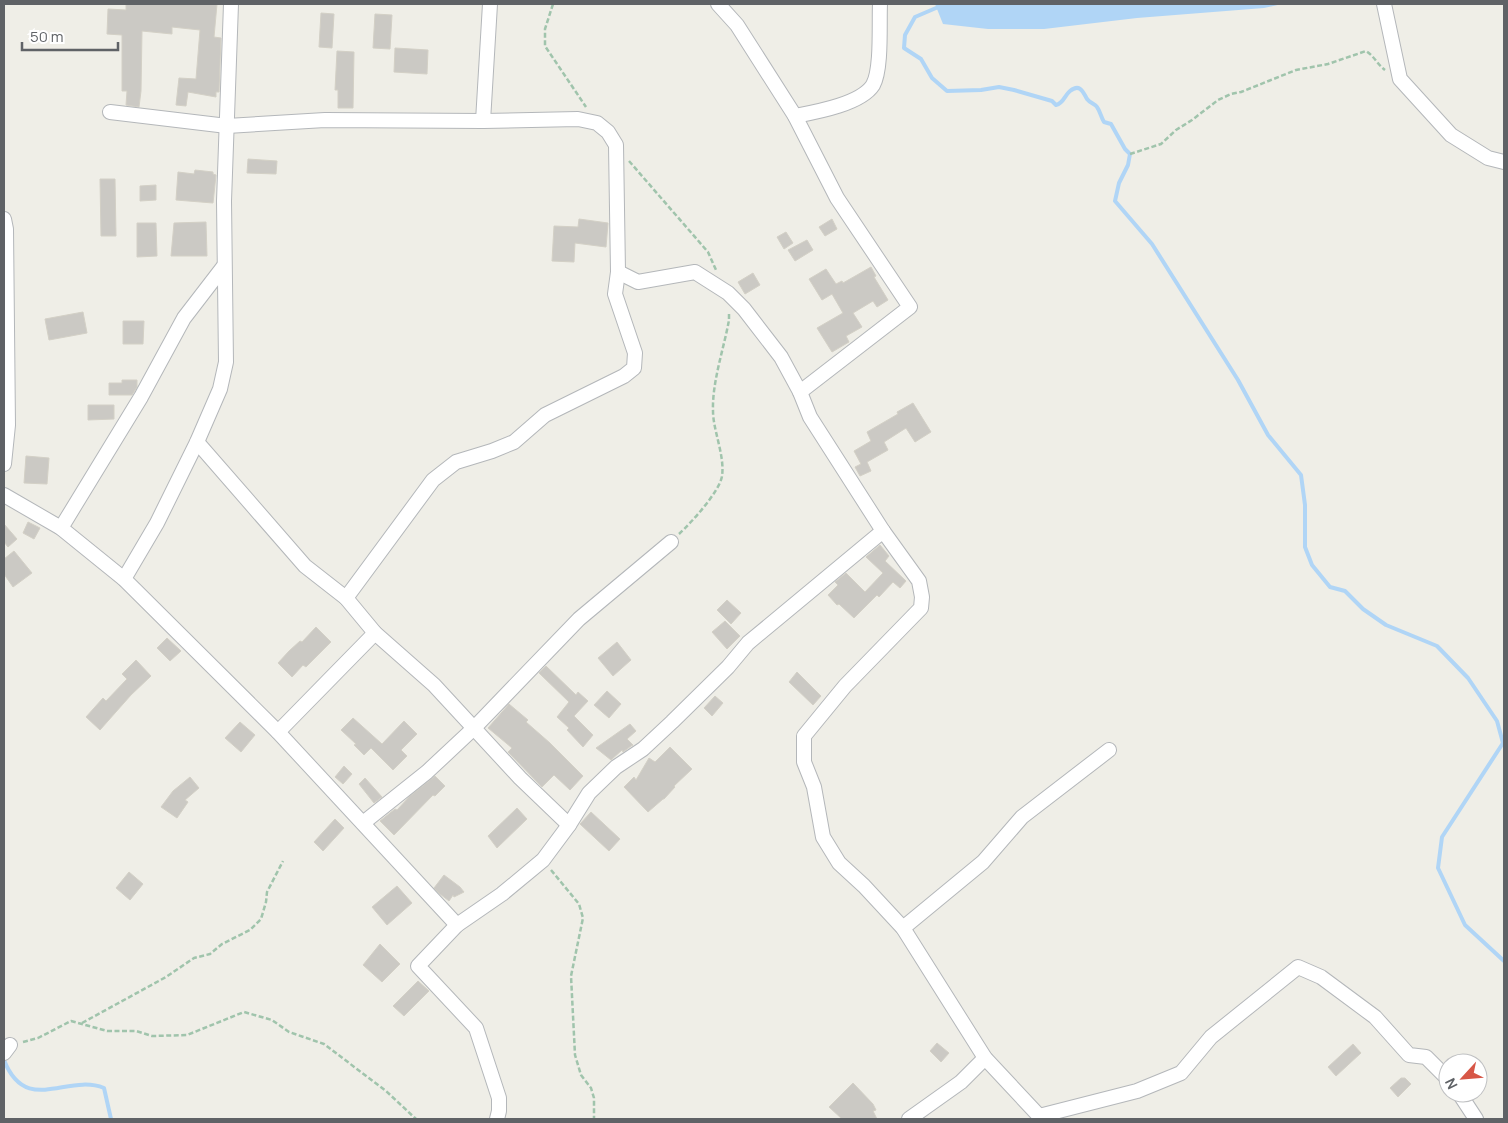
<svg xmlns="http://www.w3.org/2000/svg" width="1508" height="1123" viewBox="0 0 1508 1123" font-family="Manrope,sans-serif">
<rect width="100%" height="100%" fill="#efeee7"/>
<polygon fill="#b0d5f6" points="935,4 1282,4 1264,8 1137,18 1044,29 988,29 943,24"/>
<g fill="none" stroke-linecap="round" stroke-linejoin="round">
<g stroke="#b0d5f6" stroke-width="4">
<path d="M936,8L915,17L905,35L904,48L921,59L932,78L947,91L981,90L999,87L1014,90L1052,101L1056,105C1064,103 1064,96 1070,91C1080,83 1083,92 1087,99C1090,103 1095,104 1097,107C1100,111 1101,117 1104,122L1111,124L1125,149L1130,154L1128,165L1119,183L1115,201L1152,244L1238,380L1268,435L1301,475L1305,505V547L1312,565L1330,587L1345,591L1363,609L1386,625L1437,646L1468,678L1497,721L1503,743L1442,837L1438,868L1465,925L1504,961"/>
<path d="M4,1060C26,1116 67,1073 104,1088L111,1119"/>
</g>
</g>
<g fill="#cbc9c4" stroke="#d3d0c6">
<polygon points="126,4 217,4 214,37 221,38 219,92 216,92 216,97 188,92 186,106 176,105 179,78 196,79 200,30 172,27 172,34 142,31 141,91 139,107 126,105 127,91 122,91 122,35 107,34 108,9 126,10"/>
<polygon points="321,13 334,14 332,48 319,47"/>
<polygon points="375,14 392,15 390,49 373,48"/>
<polygon points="395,48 428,50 427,74 394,72"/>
<polygon points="337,51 354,52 353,108 338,108 338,90 335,90"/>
<polygon points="248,159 277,161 276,174 247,173"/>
<polygon points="195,170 213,172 213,174 216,175 213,203 176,200 178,172 194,174"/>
<polygon points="100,179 115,179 116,236 101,236"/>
<polygon points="156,185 156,200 140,201 140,186"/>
<polygon points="579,219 608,223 606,247 575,243 574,262 552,261 554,226 578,227"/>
<polygon points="832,219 837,229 825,236 819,227"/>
<polygon points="206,222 207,256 171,256 174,223"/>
<polygon points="137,223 156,223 157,256 137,257"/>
<polygon points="786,232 793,243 784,249 777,237"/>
<polygon points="807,240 813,250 795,261 788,250"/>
<polygon points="871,267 876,276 874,277 888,300 877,307 873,301 853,313 862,327 846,336 849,342 832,352 817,328 843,313 832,294 822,300 809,279 826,269 836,284 842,281 843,283"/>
<polygon points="753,273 760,285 745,294 738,282"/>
<polygon points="83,312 87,333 49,340 45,319"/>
<polygon points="123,321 144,321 143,344 123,344"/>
<polygon points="122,380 137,380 137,387 132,395 109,395 109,383 122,383"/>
<polygon points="913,403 931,432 915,442 906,428 884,442 888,450 867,462 871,471 860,476 855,467 861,464 854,451 871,441 867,432 898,414 897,412"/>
<polygon points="88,405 114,405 114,419 88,420"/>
<polygon points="26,456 49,458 47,484 24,483"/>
<polygon points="28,522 40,528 34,539 23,533"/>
<polygon points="4,524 17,539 8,547 4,542"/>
<polygon points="880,545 889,556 885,561 906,581 900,588 893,582 879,597 877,595 854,618 839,604 837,605 828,595 838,585 835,582 846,573 865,592 883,573 866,557"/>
<polygon points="14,551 32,573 13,587 4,574 4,559"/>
<polygon points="727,600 741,613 731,624 717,610"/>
<polygon points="725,621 740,636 727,649 712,632"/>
<polygon points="316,627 331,642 306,667 303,665 292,677 278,663 289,651 300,641 302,642"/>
<polygon points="167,638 181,651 170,661 157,648"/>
<polygon points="617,642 631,660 613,676 598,658"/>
<polygon points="136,660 151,676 131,695 100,730 86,717 103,698 106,701 127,679 122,674"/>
<polygon points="546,666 576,695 578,692 588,701 574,716 593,735 583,747 567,730 569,728 557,717 569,702 539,673"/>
<polygon points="797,672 821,696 813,705 789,682"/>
<polygon points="607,691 621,704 609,718 594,705"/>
<polygon points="715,696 723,703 712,716 704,708"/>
<polygon points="509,704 528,720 526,722 550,743 583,776 570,790 554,775 542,787 508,752 512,748 488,728"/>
<polygon points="353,718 382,744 404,721 417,734 401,750 407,756 393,770 371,748 364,755 354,745 356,744 341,730"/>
<polygon points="240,722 255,735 241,752 225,738"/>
<polygon points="630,724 636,731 627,739 633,745 631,746 623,752 622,750 611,760 596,748"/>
<polygon points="670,747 692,769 674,786 675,787 664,799 663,799 648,812 624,787 634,777 636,780 649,758 655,762"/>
<polygon points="344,766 352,774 343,784 335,777"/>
<polygon points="435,776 445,786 435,796 433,795 394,835 380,821 395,809 397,810 410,796"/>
<polygon points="190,777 199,788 185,800 188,802 177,818 161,807 173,791"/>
<polygon points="365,778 382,797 374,803 359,784"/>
<polygon points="517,808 527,819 497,848 488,836"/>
<polygon points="591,812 620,839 609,851 580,824"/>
<polygon points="335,819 344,828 323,851 314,842"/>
<polygon points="129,872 143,884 130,900 116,888"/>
<polygon points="444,875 460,887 464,892 454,897 453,895 449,901 440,894 434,888"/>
<polygon points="397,886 412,903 387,925 372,907"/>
<polygon points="380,944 400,964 382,982 363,965"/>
<polygon points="418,981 429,991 404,1016 393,1006"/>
<polygon points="937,1043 949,1053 941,1062 930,1051"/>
<polygon points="1353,1044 1361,1053 1336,1076 1328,1067"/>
<polygon points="1401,1078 1405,1078 1411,1084 1398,1097 1390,1088"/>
<polygon points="853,1083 873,1104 876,1110 873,1111 877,1119 842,1119 829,1107"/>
</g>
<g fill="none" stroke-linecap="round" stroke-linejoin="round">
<g stroke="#b4b7ba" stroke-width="16">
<g id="minor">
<polyline points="718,4 737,25 795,116 837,198 910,307 800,392"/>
<polyline points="1384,4 1400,79 1451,135 1488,158 1504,162"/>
<polyline points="110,112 227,126 325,120 483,121 578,119 597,123 608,132 616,145 618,272 615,294 635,353 634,368 624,376 545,415 514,442 492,451 456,462 433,480 346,598"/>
<path d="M795,116C816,112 861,104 873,85C882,69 879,23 880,4"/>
<polyline points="483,121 490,4"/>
<polyline points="4,219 6,229 8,425 4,464"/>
<polyline points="618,272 638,282 695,272 728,293 744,309 781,357 800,392 810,417 883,531 919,581 922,597 921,608 845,686 804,736 804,762 814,787 823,837 839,863 864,886 903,928 985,1058 1042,1119"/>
<polyline points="197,442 305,566 346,598 375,633 434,685 520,778 569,825"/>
<polyline points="4,495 61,528 124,579 278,732 457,925"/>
<polyline points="61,528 141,397 184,318 224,266"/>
<polyline points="124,579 157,523 197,442 220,389 226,362 224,201 231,4"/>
<polyline points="278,732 375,633"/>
<polyline points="363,823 427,772 474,728 579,619 671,542"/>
<polyline points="903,928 983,862 1022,817 1109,750"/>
<polyline points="4,1053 10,1045"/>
<polyline points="1459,1093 1476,1119"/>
<polyline points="1039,1116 1137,1091 1181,1073 1211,1037 1298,967 1321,977 1375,1017 1409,1055 1426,1057 1448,1079"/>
<polyline points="497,1119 499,1111 499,1098 476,1028 418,966 457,925 502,894 543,860 569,825 589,793 616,767 643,749 672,722 728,667 748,643 883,531"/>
<polyline points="909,1119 961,1082 985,1058"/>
</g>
</g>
<g stroke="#a0c4ac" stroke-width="2.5" stroke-dasharray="5 2.5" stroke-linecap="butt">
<polyline points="553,4 545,29 545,46 586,107"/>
<path d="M1130,154L1161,144L1176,130L1192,120L1218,100L1231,94L1241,92L1296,70L1328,64L1366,51C1375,57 1377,64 1385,70"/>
<polyline points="629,161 708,252 716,270"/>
<path d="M679,534C691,523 720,491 722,476C725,456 713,430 713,411C712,382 724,348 729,320V312"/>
<polyline points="551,870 579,904 583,918 571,976 575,1055 581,1075 591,1088 594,1098 594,1119"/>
<polyline points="82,1023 166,977 194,958 210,954 222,944 250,930 261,919 266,902 267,892 283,861"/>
<polyline points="23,1042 38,1038 71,1021 107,1031 136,1031 152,1036 187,1035 244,1012 272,1020 289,1032 324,1044 386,1091 416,1119"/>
</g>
<use href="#minor" stroke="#fff" stroke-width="14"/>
</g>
<rect width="1508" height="1123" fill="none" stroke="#5f6266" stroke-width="10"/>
<g transform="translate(1463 1078) rotate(244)"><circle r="24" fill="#ffffff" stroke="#bfc0c2"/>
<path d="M0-4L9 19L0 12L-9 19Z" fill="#d75646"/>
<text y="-8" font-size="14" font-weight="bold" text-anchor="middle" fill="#5f6266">N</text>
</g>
<path d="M22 42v8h96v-8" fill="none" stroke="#5f6266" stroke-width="2.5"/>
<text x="30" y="42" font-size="15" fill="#5f6266" stroke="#ffffff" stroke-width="4" paint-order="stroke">50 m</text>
</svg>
